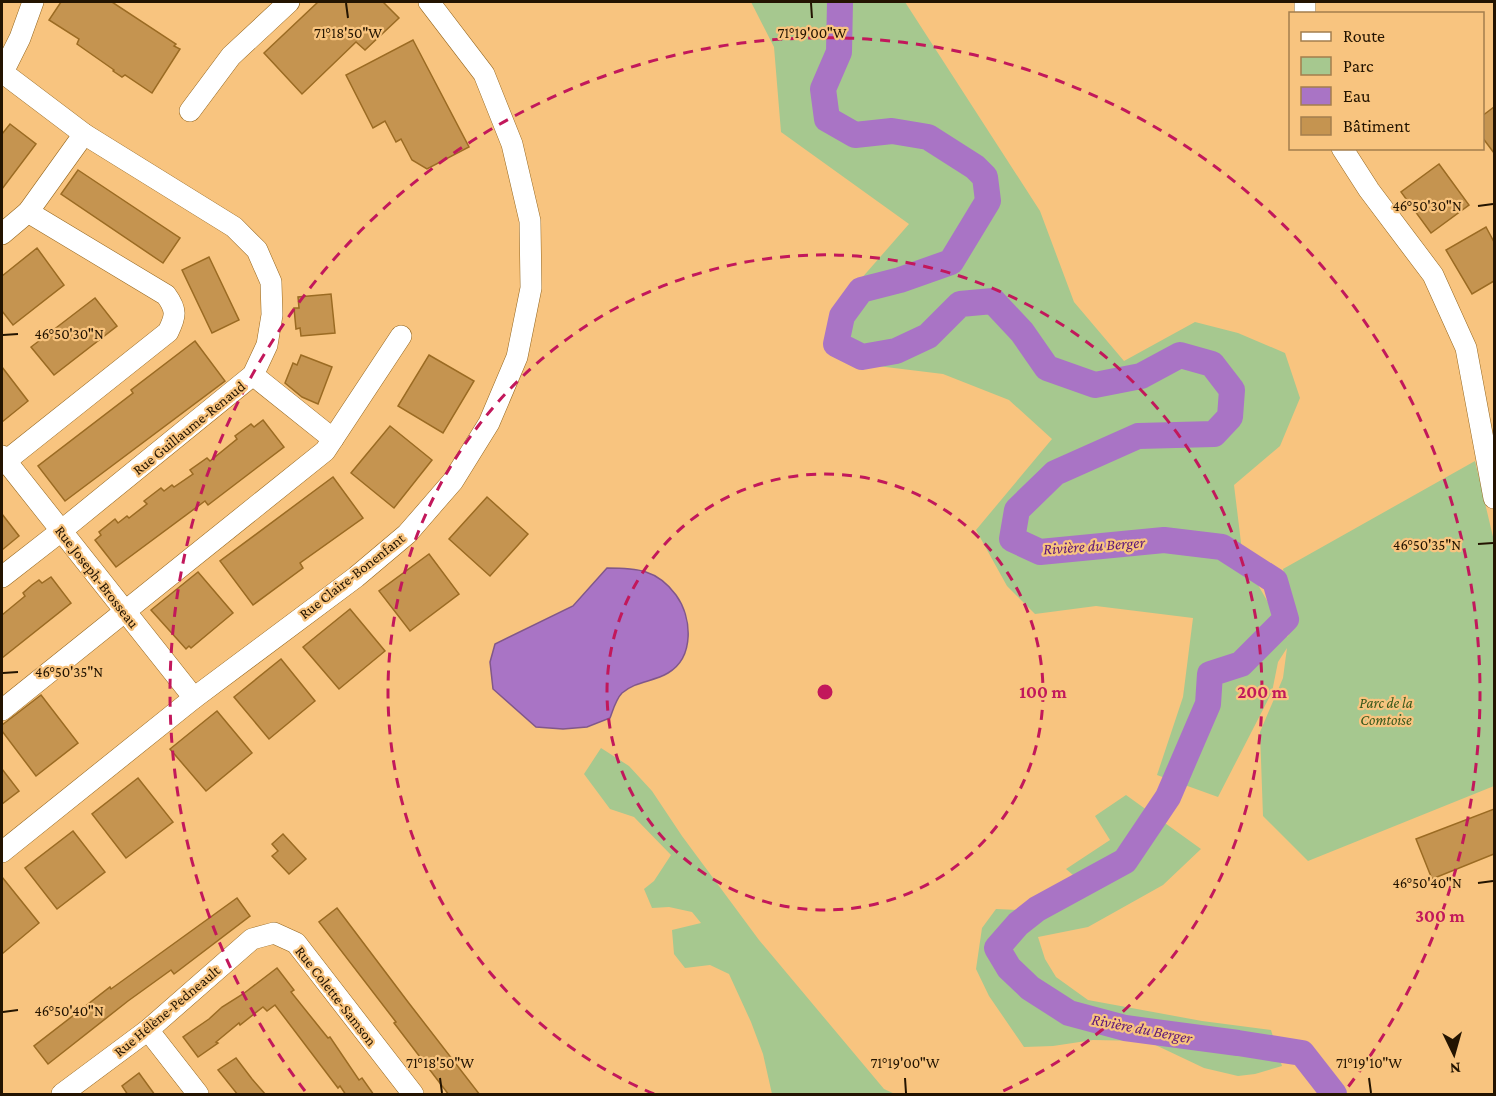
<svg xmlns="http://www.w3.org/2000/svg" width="1496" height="1096" viewBox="0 0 1496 1096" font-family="'Crimson Pro',serif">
<rect width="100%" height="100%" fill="#f8c47f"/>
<g fill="#a6c88f">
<polygon points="751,2 905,2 1040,211 1074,302 1124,361 1195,322 1238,333 1285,353 1300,398 1280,446 1234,485 1243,559 1288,637 1292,610 1283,569 1475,461 1494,541 1494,786 1308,861 1263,816 1260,732 1283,678 1287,648 1278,662 1272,692 1218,797 1157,775 1183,697 1193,618 1096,606 1035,614 1007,586 976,530 1052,439 1009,400 943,374 853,363 832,312 909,224 781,132 774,47"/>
<polygon points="601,748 629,766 652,791 682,836 759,940 884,1089 895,1094 772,1094 763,1054 751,1022 729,974 710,965 685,968 674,954 672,930 701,923 692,912 669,907 652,908 644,889 654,881 671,855 634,817 610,809 584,774"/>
<polygon points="1126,795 1201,849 1163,885 1088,927 1038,937 1045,959 1056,977 1088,1000 1202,1021 1271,1030 1282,1066 1255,1074 1238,1076 1204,1068 1147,1041 1093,1040 1053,1046 1024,1047 989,996 976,969 982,928 996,909 1020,910 1073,875 1066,869 1110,840 1095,816"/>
</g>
<path fill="#a974c5" stroke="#81578a" stroke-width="1.5" d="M607,568C636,568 657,569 676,595C692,617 695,657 668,673C653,682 636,681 622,693C616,699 613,710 610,718L587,727L563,729L536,727L493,689L490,662L495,644L573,606Z"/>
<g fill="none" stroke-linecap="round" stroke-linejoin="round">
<polyline stroke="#a974c5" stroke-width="26" points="840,2 839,52 823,89 827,119 855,135 892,131 928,137 975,167 985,177 988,201 951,262 900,280 861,290 842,316 836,344 862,357 896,351 928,336 960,304 993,301 1022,332 1047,368 1095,385 1141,376 1180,355 1212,364 1232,390 1230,417 1214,434 1138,436 1055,473 1017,510 1012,539 1040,552 1164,540 1222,547 1275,581 1286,619 1241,664 1210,674 1208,704 1168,797 1125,861 1037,909 1018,924 997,948 1009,968 1030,988 1069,1013 1125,1028 1238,1043 1302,1053 1334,1094"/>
</g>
<g fill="#c59450" stroke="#9b6b23" stroke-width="1.5">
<polygon points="61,2 112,2 176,44 174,46 180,49 152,93 125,75 122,77 113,71 114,70 77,44 79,39 49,20"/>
<polygon points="318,2 383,2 399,18 365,50 356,42 302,94 264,53"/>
<polygon points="413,40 469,147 427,169 412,160 401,139 396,142 385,121 373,128 346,75"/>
<polygon points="1494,107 1494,153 1482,137 1482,116"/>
<polygon points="10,124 36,144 2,189 2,134"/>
<polygon points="1439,164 1469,205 1431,233 1401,192"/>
<polygon points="78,170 180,238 163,263 61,194"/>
<polygon points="1486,227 1494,242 1494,281 1472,294 1446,250"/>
<polygon points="37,248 64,285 13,325 2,311 2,276"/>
<polygon points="209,257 239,320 212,333 182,270"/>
<polygon points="331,294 335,333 301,336 300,328 296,329 294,308 299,308 298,297"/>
<polygon points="95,298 117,326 54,375 31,347"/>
<polygon points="195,341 225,381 65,501 38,466 133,393 131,390"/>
<polygon points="301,355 332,367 318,404 302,397 285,383 293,363 297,365"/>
<polygon points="429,355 474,381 443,433 398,406"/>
<polygon points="2,367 28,401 2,422"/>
<polygon points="263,420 284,447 208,505 205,501 116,567 95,540 101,535 99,532 115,519 118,523 127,516 129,518 147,504 144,501 161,488 164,491 172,485 174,487 193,474 190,470 207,458 210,461 237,439 235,436 251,424 254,427"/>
<polygon points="390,426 432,460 394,508 351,473"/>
<polygon points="333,477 363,518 300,563 303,568 253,605 220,561"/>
<polygon points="487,497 528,534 490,576 449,539"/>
<polygon points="2,514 19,536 2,550"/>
<polygon points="429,554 459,594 410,631 379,591"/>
<polygon points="198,572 233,613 191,648 189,646 186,649 151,610"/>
<polygon points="51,577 71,603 2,658 2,615 19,601 25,596 23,593 32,585 39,580 42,583"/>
<polygon points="350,609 385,651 339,689 303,647"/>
<polygon points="281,659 315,701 269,739 234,697"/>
<polygon points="41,695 78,743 36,776 2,731 2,725"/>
<polygon points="217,711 252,753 206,791 170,749"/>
<polygon points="2,769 19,791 2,804"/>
<polygon points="138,778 173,822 126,858 92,814"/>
<polygon points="1494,809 1494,854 1432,879 1416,839"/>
<polygon points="73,831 105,872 57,909 25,868"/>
<polygon points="283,834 306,859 289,874 272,856 278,851 272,844"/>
<polygon points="2,877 39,923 2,954"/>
<polygon points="237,898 250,916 174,974 171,970 128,1001 48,1064 34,1046 110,987 111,989"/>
<polygon points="337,908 408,1002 480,1095 449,1095 394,1023 396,1022 319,922"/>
<polygon points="277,968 294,990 291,992 328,1038 330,1037 359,1080 362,1078 374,1095 346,1095 340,1086 338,1088 275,1005 267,1011 263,1007 240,1025 239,1023 216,1042 218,1043 198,1057 183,1037 209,1019 222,1007 243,994"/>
<polygon points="236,1058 252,1079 266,1095 238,1095 218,1070"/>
<polygon points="139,1073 155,1095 128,1095 122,1086"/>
</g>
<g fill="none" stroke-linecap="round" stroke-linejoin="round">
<g stroke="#94651c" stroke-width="22">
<g id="minor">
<polyline points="1305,2 1305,14"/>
<polyline points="2,72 84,134 234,227 257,250 271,282 272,315 267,345 253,375 61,531 2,577"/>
<polyline points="2,74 20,38 33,2"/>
<polyline points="190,111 231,56 289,2"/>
<polyline points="1342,148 1369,190 1433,275 1466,348 1494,498"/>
<polyline points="2,234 28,212 84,134"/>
<polyline points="253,375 333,439"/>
<polyline points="2,456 194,698"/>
<path d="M2,464L168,332C176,316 177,310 166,295L28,212"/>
<polyline points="2,710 325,451 401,336"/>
<polyline points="2,852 194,698 356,577 407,534 453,481 489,423 517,357 531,288 530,221 512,144 484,74 429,2"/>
<polyline points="148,1030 198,1094"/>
<polyline points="62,1094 148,1030 252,939 274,933 296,943 413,1094"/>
</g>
</g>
<use href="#minor" stroke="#fff" stroke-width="21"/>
</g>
<path fill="none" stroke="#231401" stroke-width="2" d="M346,3L348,18M811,3L812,18M1478,206L1493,204M3,335L18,334M1478,544L1493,543M3,673L18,672M1478,883L1493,881M3,1012L18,1010M440,1078L442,1093M905,1078L906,1093M1369,1078L1371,1093"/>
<g fill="none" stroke="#c2185b" stroke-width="3" stroke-dasharray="10 8">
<circle cx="825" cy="692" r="218"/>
<path d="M654 1094A437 437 0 1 1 996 1094"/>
<path d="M305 1091A655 655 0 1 1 1345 1091"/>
</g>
<g text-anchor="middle" stroke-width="4.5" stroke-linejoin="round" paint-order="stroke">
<g font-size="15" fill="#231401" stroke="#f8c47f">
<text transform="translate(189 428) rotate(-39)" y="5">Rue Guillaume-Renaud</text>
<text transform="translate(352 576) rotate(-38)" y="5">Rue Claire-Bonenfant</text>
<text transform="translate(97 577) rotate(52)" y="5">Rue Joseph-Brosseau</text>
<text transform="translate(336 996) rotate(52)" y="5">Rue Colette-Samson</text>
<text transform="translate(167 1011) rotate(-40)" y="5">Rue Hélène-Pedneault</text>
</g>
<g font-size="15" font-style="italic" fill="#37581b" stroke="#f8c47f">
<text x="1386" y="708">Parc de la<tspan x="1386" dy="17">Comtoise</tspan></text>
</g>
<g font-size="16" font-style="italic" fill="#5c1679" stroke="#f8c47f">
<text transform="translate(1094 545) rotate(-4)" y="6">Rivière du Berger</text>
<text transform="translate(1142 1028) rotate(11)" y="6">Rivière du Berger</text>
</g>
</g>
<g font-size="15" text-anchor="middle" fill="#231401" stroke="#f8c47f" stroke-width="4.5" stroke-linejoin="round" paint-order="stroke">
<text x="348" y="38">71°18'50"W</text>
<text x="812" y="38">71°19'00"W</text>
<text x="1427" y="211">46°50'30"N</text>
<text x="69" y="339">46°50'30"N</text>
<text x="1427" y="550">46°50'35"N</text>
<text x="69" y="677">46°50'35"N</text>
<text x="1427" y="888">46°50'40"N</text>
<text x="69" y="1016">46°50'40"N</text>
<text x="440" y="1068">71°18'50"W</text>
<text x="905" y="1068">71°19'00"W</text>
<text x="1369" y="1068">71°19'10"W</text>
</g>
<circle cx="825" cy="692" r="9" fill="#c2185b" stroke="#f8c47f" stroke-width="3"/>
<g font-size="18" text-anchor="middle" font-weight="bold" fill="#c2185b" stroke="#f8c47f" stroke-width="4.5" stroke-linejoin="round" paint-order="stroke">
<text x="1043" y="698">100 m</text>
<text x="1262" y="698">200 m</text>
<text x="1440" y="922">300 m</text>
</g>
<rect width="1496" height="1096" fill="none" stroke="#231401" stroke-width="6"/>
<rect x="1289" y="12" width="195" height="138" fill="#f8c47f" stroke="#a37e4d" stroke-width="1.5"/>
<rect x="1301" y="32" width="30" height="9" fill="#ffffff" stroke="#a37e4d" stroke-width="1.5"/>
<text x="1343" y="42" font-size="18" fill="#231401">Route</text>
<rect x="1301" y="57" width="30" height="18" fill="#a6c88f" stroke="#a37e4d" stroke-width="1.5"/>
<text x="1343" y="72" font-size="18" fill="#231401">Parc</text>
<rect x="1301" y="87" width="30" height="18" fill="#a974c5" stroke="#a37e4d" stroke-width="1.5"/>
<text x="1343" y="102" font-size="18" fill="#231401">Eau</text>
<rect x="1301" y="117" width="30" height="18" fill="#c59450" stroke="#a37e4d" stroke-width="1.5"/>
<text x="1343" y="132" font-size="18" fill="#231401">Bâtiment</text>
<g transform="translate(1454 1054) rotate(175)" stroke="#f8c47f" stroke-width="4.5" paint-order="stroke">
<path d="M0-4.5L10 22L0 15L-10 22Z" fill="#231401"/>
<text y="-9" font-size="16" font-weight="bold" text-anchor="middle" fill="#231401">N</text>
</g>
</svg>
